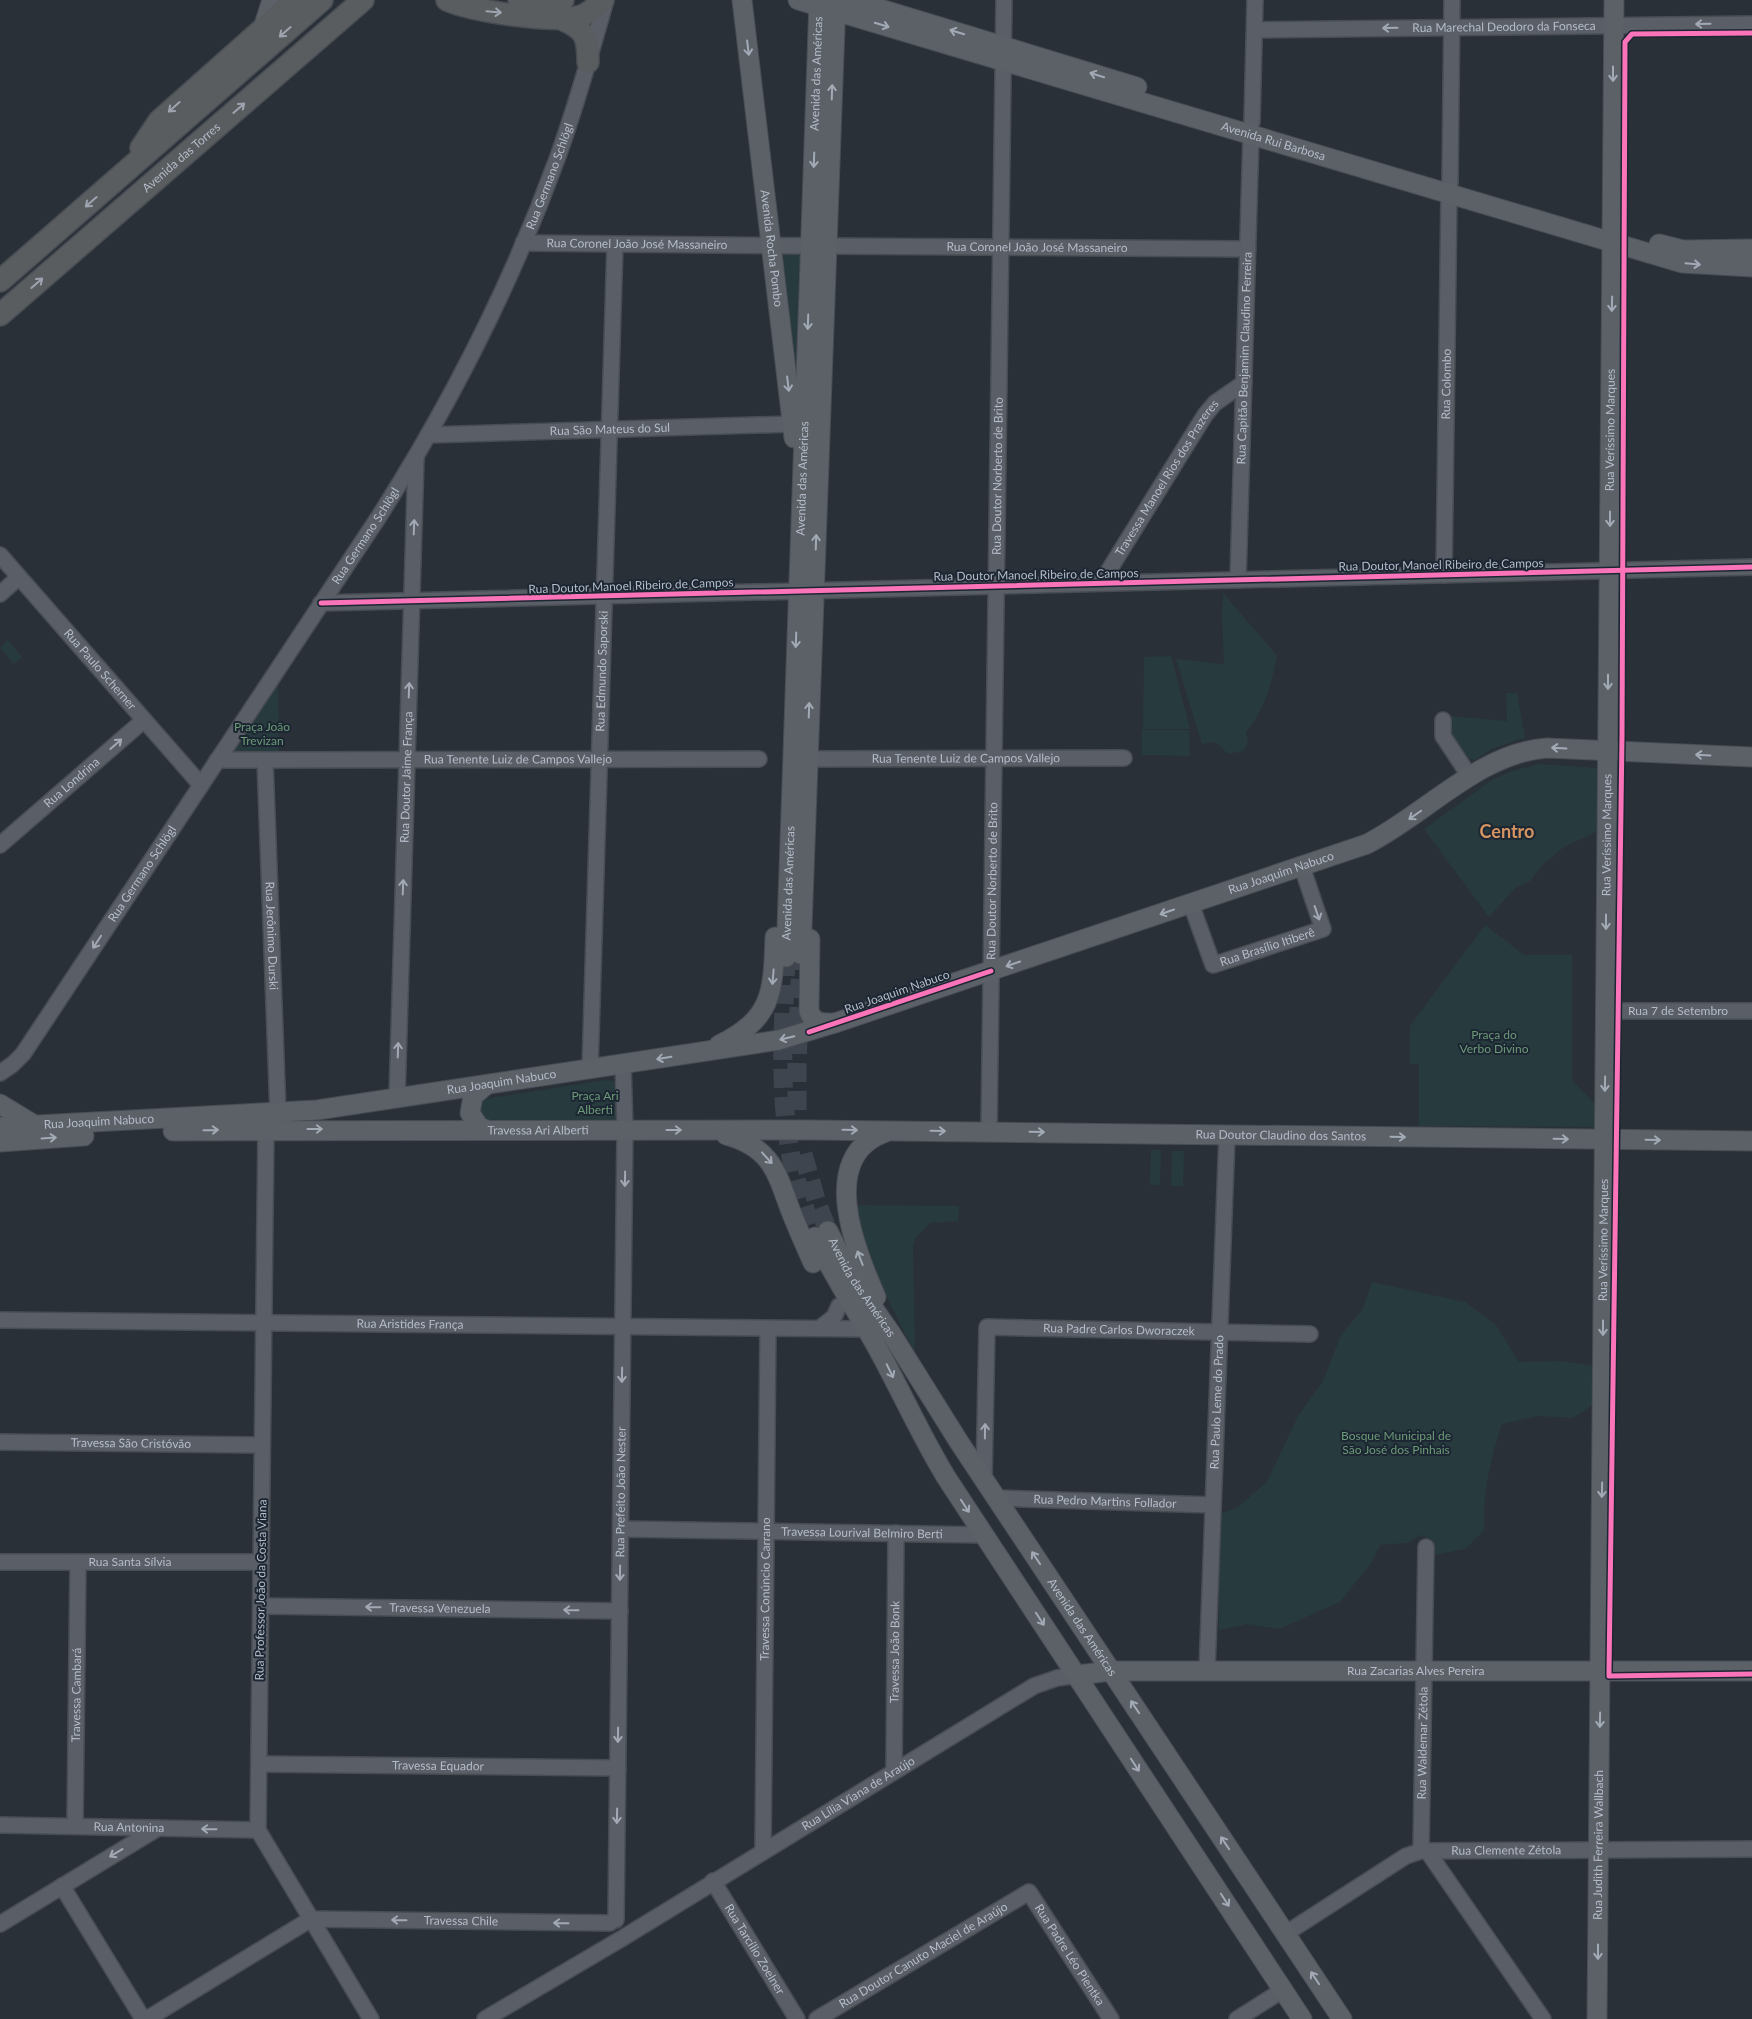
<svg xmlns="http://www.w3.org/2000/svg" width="1752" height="2019" viewBox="0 0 1752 2019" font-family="Lato,sans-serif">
<rect width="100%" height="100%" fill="#2a3038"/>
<g fill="#273a3e">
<polygon points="777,252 803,252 797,412"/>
<path d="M1223,593L1277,656C1272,683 1264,711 1246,732L1248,744L1243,751L1228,754L1216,742L1202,744L1176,659L1224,664L1222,616Z"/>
<polygon points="8,640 22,657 14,664 0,648"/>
<polygon points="1171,656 1190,729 1143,729 1144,657"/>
<polygon points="278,679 279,751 231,752"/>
<polygon points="1506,693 1517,693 1525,738 1493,748 1475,760 1470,759 1451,734 1450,716 1507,721"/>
<polygon points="1142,730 1189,730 1190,756 1142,755"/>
<polygon points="1539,764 1598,768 1596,832 1564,847 1544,864 1530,881 1515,888 1489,917 1424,829 1492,780 1512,771"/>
<polygon points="1485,925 1524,955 1572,955 1572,1081 1597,1106 1597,1127 1419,1126 1419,1064 1410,1064 1410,1026"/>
<polygon points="606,1080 613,1081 615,1088 616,1117 615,1121 609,1123 486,1121 475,1107 484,1099"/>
<polygon points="1151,1150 1161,1150 1160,1185 1150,1185"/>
<polygon points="1172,1151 1184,1151 1183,1186 1171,1186"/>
<polygon points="856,1205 959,1206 958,1221 930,1223 915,1238 913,1246 915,1354 877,1277 862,1239"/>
<path d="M1372,1282L1465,1302L1496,1325L1519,1362L1559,1361L1594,1366L1592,1405L1573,1418L1538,1416L1502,1424C1490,1459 1483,1493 1484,1530L1465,1549L1434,1555L1433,1540L1421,1535L1407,1543L1380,1545L1371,1563L1340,1602L1279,1629L1247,1624L1219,1630V1515L1239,1506L1267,1482L1298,1416L1323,1381L1341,1335L1363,1309Z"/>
</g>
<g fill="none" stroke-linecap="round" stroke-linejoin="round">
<g stroke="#3f454e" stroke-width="19" stroke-dasharray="19 9" stroke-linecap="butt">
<path d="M786,957C784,1017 779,1078 788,1137C792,1172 803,1204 815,1237"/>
<polyline points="797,1110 797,1064 801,955"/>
<polyline points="803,1154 817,1203 828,1231"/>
</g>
<g stroke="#484c53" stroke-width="18">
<g id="minor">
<path id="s1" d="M1255,30L1752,24"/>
<polyline points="1252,122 1255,0"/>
<polyline points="1450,183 1452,0"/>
<path id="s2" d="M523,243L811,246"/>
<path id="s3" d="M827,246L1248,249"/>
<path id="s4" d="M428,435L792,424"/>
<path id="s5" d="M0,555L201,785"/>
<path id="s6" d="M1444,575L1449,194"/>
<path id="s7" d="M1238,580L1251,135"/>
<path id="s8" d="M1101,583L1205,415L1215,403L1244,383"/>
<polyline points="0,594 19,577"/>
<polyline points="321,603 1752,567"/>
<polyline points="1443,720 1443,736 1470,777"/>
<path id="s9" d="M808,759L1124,758"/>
<path id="s10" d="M217,760L759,759"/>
<path id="s11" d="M265,760L278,1113"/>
<path id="s12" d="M0,845L144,720"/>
<path id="s13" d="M1191,904L1213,965L1323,929L1302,867"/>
<path id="s14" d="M1606,1011H1752"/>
<path id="s15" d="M590,1069L615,244"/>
<path id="s16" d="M0,1073L13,1064L23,1054L378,518C450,405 511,285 557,159C576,107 591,53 606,0"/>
<path id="s17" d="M397,1098L416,458"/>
<polyline points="266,1129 258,1830 371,2019"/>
<path id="s18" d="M989,1132L1004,0"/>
<path id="s19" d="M0,1320L866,1329"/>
<polyline points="820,1328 834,1317 839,1306"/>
<path id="s20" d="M0,1442L262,1445"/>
<path id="s21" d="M984,1480L987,1327L1310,1334"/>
<path id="s22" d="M996,1498L1213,1505"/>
<path id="s23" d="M621,1529L984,1535"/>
<path id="s24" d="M0,1562H261"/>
<path id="s25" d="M261,1606L620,1611"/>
<path id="s26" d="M1207,1671L1227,1135"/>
<path id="s27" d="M259,1764L618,1768"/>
<path id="s28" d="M894,1771L896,1533"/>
<path id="s29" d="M0,1825L258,1830"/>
<path id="s30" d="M75,1826L78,1562"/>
<path id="s31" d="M763,1850L768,1328"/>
<path id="s32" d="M1421,1851L1426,1547"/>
<polyline points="1428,1852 1543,2019"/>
<path id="s33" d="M713,1881L797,2019"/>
<polyline points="62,1886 143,2019"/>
<path id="s34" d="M311,1919L610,1923"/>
<path id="s35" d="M616,1920L625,1130L623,1064"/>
<polyline points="0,1924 158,1828"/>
<path id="s36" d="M1285,1934L1406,1856L1421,1851L1752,1849"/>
<polyline points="147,2019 311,1919"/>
<path id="s37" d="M485,2019L621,1939L1034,1686L1057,1678L1078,1675"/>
<path id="s38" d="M817,2019L1029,1892L1111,2019"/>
<polyline points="1237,2019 1283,1990"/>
</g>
</g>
<g stroke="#484c55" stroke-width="21">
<g id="major">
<path id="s39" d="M742,0L794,438"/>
<path id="s40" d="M798,0L1682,263L1752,267"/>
<polyline points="851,0 1137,87"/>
<polyline points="263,28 272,0"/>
<polyline points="1659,244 1683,250 1752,249"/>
<path d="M810,939L809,1011C813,1024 824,1023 835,1023"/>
<polyline points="801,954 836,0"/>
<path id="s41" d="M786,957L819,0"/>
<path d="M719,1045C773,1018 773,993 775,937"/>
<polyline points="486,1085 473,1096 470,1113 479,1127 487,1130"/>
<polyline points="0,1104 36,1126"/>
<path id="s42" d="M0,1127L317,1110L779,1040L835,1023L1367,844C1426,814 1479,753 1547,748L1752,757"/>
<path id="s43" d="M173,1131L810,1130L1752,1141"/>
<path d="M726,1135C770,1147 776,1170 790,1209C797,1227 805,1245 813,1263"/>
<polyline points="0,1142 84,1136"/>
<path id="s44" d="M828,1231L849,1273L892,1335L959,1442L1342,2019"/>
<path d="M815,1237C833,1277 858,1312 879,1351C902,1393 921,1436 946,1477L1302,2019"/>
<path d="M876,1297C856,1251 816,1156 886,1132"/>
<path id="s45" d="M1078,1675L1111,1671H1752"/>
<path id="s46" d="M1597,2019L1614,0"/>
</g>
</g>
<g stroke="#474c53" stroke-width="24">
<g id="highway">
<path d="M447,0C470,11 558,24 581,16C590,13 596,7 603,0"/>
<polyline points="519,0 548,2 563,0"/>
<path d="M559,18C585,29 588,35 588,62"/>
<polyline points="141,148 159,121 295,0"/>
<polyline points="0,281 322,0"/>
<path id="s47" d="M0,315L363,0"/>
</g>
</g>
<use href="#minor" stroke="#5a5e66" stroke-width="15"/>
<use href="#major" stroke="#5c6168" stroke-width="19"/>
<use href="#highway" stroke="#5a5d60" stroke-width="21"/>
<g stroke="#1d2633" stroke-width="8">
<g id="cycleway">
<polyline points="1752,33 1632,34 1625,42 1622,736 1609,1671 1609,1676 1752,1674"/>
<polyline points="321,603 1752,567"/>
<polyline points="809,1032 991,971"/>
</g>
</g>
<use href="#cycleway" stroke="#fb73b8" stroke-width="5"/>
</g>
<defs><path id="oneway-shaft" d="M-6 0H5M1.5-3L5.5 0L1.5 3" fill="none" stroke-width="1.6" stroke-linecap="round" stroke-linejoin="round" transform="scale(1.25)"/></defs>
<g stroke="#9ea4af">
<use href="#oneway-shaft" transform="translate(494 12) rotate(5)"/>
<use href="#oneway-shaft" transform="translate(285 32) rotate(139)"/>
<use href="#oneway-shaft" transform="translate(174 107) rotate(138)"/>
<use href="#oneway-shaft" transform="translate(239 108) rotate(-41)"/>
<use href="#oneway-shaft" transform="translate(91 202) rotate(139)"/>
<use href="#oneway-shaft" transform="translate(37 283) rotate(-41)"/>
</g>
<g stroke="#a2a9b5">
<use href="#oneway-shaft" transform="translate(1703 24) rotate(179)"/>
<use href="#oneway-shaft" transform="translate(1390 28) rotate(179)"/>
<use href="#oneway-shaft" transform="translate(414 527) rotate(-88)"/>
<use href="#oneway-shaft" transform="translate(409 690) rotate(-88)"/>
<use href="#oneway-shaft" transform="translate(116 744) rotate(-41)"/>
<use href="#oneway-shaft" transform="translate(403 887) rotate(-88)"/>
<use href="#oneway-shaft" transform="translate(1317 913) rotate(71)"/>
<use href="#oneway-shaft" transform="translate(97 942) rotate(123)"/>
<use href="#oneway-shaft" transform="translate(398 1050) rotate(-88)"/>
<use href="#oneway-shaft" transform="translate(625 1179) rotate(91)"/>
<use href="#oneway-shaft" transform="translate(622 1375) rotate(91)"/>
<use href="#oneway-shaft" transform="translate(985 1431) rotate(-89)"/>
<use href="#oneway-shaft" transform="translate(620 1573) rotate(91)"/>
<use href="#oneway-shaft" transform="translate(373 1607) rotate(-179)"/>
<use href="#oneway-shaft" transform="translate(571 1610) rotate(-179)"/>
<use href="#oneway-shaft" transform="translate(618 1735) rotate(91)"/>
<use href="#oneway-shaft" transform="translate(617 1816) rotate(91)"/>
<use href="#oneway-shaft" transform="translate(209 1829) rotate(-179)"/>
<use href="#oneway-shaft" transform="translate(116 1853) rotate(149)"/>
<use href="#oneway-shaft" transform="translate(399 1920) rotate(-179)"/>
<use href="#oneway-shaft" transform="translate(561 1923) rotate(-179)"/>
</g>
<g stroke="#a2aab6">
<use href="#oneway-shaft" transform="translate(882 25) rotate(17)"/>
<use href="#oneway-shaft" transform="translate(957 32) rotate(-163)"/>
<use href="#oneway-shaft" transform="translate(748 48) rotate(83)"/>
<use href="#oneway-shaft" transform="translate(1613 74) rotate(90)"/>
<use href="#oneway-shaft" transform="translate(1097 75) rotate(-163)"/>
<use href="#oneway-shaft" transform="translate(832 92) rotate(-88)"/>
<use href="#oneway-shaft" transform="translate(814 160) rotate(92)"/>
<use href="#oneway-shaft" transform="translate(1693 264) rotate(5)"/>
<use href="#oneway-shaft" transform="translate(1612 304) rotate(91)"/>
<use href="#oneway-shaft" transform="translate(808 322) rotate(92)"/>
<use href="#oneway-shaft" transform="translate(788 384) rotate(83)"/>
<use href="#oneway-shaft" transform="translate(1610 519) rotate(90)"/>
<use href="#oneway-shaft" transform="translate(816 542) rotate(-88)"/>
<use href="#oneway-shaft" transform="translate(796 640) rotate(92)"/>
<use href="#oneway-shaft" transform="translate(1608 682) rotate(90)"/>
<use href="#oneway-shaft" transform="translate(809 710) rotate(-88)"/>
<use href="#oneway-shaft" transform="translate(1559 748) rotate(-177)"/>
<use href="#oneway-shaft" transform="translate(1703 755) rotate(-177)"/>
<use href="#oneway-shaft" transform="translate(1415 815) rotate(145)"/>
<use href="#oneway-shaft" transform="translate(1167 912) rotate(161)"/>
<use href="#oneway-shaft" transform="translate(1606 922) rotate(90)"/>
<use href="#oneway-shaft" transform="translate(1013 964) rotate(161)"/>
<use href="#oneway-shaft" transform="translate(773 977) rotate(95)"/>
<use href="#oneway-shaft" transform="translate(787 1038) rotate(166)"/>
<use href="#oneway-shaft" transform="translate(664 1058) rotate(171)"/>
<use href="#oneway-shaft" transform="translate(1605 1084) rotate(91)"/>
<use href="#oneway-shaft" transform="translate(315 1129)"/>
<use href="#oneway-shaft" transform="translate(211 1130) rotate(-1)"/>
<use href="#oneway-shaft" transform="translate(674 1130)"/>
<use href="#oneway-shaft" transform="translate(850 1130) rotate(1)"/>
<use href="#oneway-shaft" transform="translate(938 1131) rotate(1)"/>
<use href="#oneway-shaft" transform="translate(1037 1132) rotate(1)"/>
<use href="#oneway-shaft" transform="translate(1398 1137) rotate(1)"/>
<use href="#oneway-shaft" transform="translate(49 1138) rotate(-4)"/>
<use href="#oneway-shaft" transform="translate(1561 1139) rotate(1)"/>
<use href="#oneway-shaft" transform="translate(1653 1140) rotate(1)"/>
<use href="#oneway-shaft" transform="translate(767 1158) rotate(48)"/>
<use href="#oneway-shaft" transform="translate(860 1258) rotate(-111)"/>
<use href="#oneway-shaft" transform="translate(1603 1328) rotate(90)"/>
<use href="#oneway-shaft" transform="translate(890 1371) rotate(64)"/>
<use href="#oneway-shaft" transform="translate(1602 1490) rotate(91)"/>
<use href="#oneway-shaft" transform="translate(965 1506) rotate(57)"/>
<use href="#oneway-shaft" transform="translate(1036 1558) rotate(-124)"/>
<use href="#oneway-shaft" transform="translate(1040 1619) rotate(57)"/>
<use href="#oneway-shaft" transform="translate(1135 1707) rotate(-124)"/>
<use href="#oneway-shaft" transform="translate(1600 1720) rotate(91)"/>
<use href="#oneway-shaft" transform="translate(1135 1765) rotate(57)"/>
<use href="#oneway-shaft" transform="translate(1225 1843) rotate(-124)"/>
<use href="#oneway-shaft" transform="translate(1225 1900) rotate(57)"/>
<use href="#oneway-shaft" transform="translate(1598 1952) rotate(90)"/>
<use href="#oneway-shaft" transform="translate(1315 1978) rotate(-124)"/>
</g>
<g text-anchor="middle" stroke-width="4" stroke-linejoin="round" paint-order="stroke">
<g font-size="12" fill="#b4bcc9" stroke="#1d2633">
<text dy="4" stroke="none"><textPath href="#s1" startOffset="249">Rua Marechal Deodoro da Fonseca</textPath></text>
<text dy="4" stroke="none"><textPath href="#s41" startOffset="884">Avenida das Américas</textPath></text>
<text dy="4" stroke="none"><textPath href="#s40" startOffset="496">Avenida Rui Barbosa</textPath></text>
<text dy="4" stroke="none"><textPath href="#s47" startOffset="240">Avenida das Torres</textPath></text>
<text dy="4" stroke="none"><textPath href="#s16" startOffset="1056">Rua Germano Schlögl</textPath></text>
<text dy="4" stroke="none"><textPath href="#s2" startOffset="114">Rua Coronel João José Massaneiro</textPath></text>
<text dy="4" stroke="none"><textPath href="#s39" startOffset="250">Avenida Rocha Pombo</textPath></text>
<text dy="4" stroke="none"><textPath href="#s3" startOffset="210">Rua Coronel João José Massaneiro</textPath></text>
<text dy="4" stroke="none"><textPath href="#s7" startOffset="222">Rua Capitão Benjamim Claudino Ferreira</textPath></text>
<text dy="4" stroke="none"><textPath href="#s6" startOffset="191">Rua Colombo</textPath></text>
<text dy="4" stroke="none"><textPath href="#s4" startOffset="182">Rua São Mateus do Sul</textPath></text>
<text dy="4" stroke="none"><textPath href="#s46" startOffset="1589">Rua Veríssimo Marques</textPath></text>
<text dy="4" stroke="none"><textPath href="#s18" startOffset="656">Rua Doutor Norberto de Brito</textPath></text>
<text dy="4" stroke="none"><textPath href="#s41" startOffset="479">Avenida das Américas</textPath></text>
<text dy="4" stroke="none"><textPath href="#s8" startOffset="124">Travessa Manoel Rios dos Prazeres</textPath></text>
<text dy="4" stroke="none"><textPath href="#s16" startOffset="651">Rua Germano Schlögl</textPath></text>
<text transform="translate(1441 565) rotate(-1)" y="4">Rua Doutor Manoel Ribeiro de Campos</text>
<text transform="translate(1036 575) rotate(-1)" y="4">Rua Doutor Manoel Ribeiro de Campos</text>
<text transform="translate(631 586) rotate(-2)" y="4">Rua Doutor Manoel Ribeiro de Campos</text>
<text dy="4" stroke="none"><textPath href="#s5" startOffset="152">Rua Paulo Scherner</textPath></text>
<text dy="4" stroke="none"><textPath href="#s15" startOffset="398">Rua Edmundo Saporski</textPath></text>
<text dy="4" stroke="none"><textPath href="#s10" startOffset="301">Rua Tenente Luiz de Campos Vallejo</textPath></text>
<text dy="4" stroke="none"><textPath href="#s9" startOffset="158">Rua Tenente Luiz de Campos Vallejo</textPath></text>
<text dy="4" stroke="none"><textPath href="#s17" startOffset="321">Rua Doutor Jaime França</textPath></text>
<text dy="4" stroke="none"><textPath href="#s12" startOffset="95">Rua Londrina</textPath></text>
<text dy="4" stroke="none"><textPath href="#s46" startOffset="1184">Rua Veríssimo Marques</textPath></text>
<text dy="4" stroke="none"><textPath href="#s16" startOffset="246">Rua Germano Schlögl</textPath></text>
<text dy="4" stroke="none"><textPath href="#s42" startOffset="1314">Rua Joaquim Nabuco</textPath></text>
<text dy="4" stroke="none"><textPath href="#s18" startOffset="251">Rua Doutor Norberto de Brito</textPath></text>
<text dy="4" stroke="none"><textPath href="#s41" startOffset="74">Avenida das Américas</textPath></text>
<text dy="4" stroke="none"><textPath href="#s11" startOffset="176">Rua Jerônimo Durski</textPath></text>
<text dy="4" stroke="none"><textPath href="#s13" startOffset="122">Rua Brasílio Itiberê</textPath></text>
<text transform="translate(897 992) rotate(-19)" y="4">Rua Joaquim Nabuco</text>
<text dy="4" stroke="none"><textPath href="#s14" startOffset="72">Rua 7 de Setembro</textPath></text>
<text dy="4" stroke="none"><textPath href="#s42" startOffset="504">Rua Joaquim Nabuco</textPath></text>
<text dy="4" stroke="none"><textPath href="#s42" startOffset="99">Rua Joaquim Nabuco</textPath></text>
<text dy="4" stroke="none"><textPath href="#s43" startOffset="365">Travessa Ari Alberti</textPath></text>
<text dy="4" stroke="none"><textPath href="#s43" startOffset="1108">Rua Doutor Claudino dos Santos</textPath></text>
<text dy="4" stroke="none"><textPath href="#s46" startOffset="779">Rua Veríssimo Marques</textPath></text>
<text dy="4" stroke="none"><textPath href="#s44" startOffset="66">Avenida das Américas</textPath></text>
<text dy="4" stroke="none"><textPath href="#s19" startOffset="410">Rua Aristides França</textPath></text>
<text dy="4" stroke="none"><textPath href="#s21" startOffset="285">Rua Padre Carlos Dworaczek</textPath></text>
<text dy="4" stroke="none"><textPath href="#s26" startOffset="269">Rua Paulo Leme do Prado</textPath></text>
<text dy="4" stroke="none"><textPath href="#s20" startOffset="131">Travessa São Cristóvão</textPath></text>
<text dy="4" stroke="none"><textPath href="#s35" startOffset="428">Rua Prefeito João Nester</textPath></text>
<text dy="4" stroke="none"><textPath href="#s22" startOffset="109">Rua Pedro Martins Follador</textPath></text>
<text dy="4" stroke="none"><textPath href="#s23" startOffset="241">Travessa Lourival Belmiro Berti</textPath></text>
<text dy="4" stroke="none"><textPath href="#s24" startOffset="130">Rua Santa Sílvia</textPath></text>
<text dy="4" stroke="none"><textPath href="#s31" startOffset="261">Travessa Conúncio Carrano</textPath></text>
<text transform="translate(261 1590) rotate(-89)" y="4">Rua Professor João da Costa Viana</text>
<text dy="4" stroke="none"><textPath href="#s25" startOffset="179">Travessa Venezuela</textPath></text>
<text dy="4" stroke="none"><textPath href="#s44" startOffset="471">Avenida das Américas</textPath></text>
<text dy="4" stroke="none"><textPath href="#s28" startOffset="119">Travessa João Bonk</textPath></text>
<text dy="4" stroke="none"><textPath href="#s45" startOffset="338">Rua Zacarias Alves Pereira</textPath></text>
<text dy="4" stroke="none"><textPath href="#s30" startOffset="131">Travessa Cambará</textPath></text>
<text dy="4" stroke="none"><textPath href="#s32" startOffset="108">Rua Waldemar Zétola</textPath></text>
<text dy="4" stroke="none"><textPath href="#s27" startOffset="179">Travessa Equador</textPath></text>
<text dy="4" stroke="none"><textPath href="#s37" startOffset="436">Rua Lília Viana de Araújo</textPath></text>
<text dy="4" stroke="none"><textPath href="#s29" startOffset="129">Rua Antonina</textPath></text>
<text dy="4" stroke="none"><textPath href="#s46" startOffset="174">Rua Judith Ferreira Wallbach</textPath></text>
<text dy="4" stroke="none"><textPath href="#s36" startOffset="245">Rua Clemente Zétola</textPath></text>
<text dy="4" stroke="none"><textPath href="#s34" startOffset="150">Travessa Chile</textPath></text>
<text dy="4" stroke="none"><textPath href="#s33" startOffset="80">Rua Tarcílio Zoelner</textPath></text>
<text dy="4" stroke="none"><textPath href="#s38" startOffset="124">Rua Doutor Canuto Maciel de Araújo</textPath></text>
<text dy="4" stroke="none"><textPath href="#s38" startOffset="322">Rua Padre Léo Pientka</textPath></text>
</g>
<g font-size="12" fill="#6b9a76" stroke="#1d2633">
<text x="262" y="731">Praça João<tspan x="262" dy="14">Trevizan</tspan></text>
<text x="1494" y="1039">Praça do<tspan x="1494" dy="14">Verbo Divino</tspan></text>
<text x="595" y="1100">Praça Ari<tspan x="595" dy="14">Alberti</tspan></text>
<text x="1396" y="1440">Bosque Municipal de<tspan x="1396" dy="14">São José dos Pinhais</tspan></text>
</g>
<g font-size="18" font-weight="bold" fill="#d59563" stroke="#1d2633">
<text x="1507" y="838">Centro</text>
</g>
</g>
</svg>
